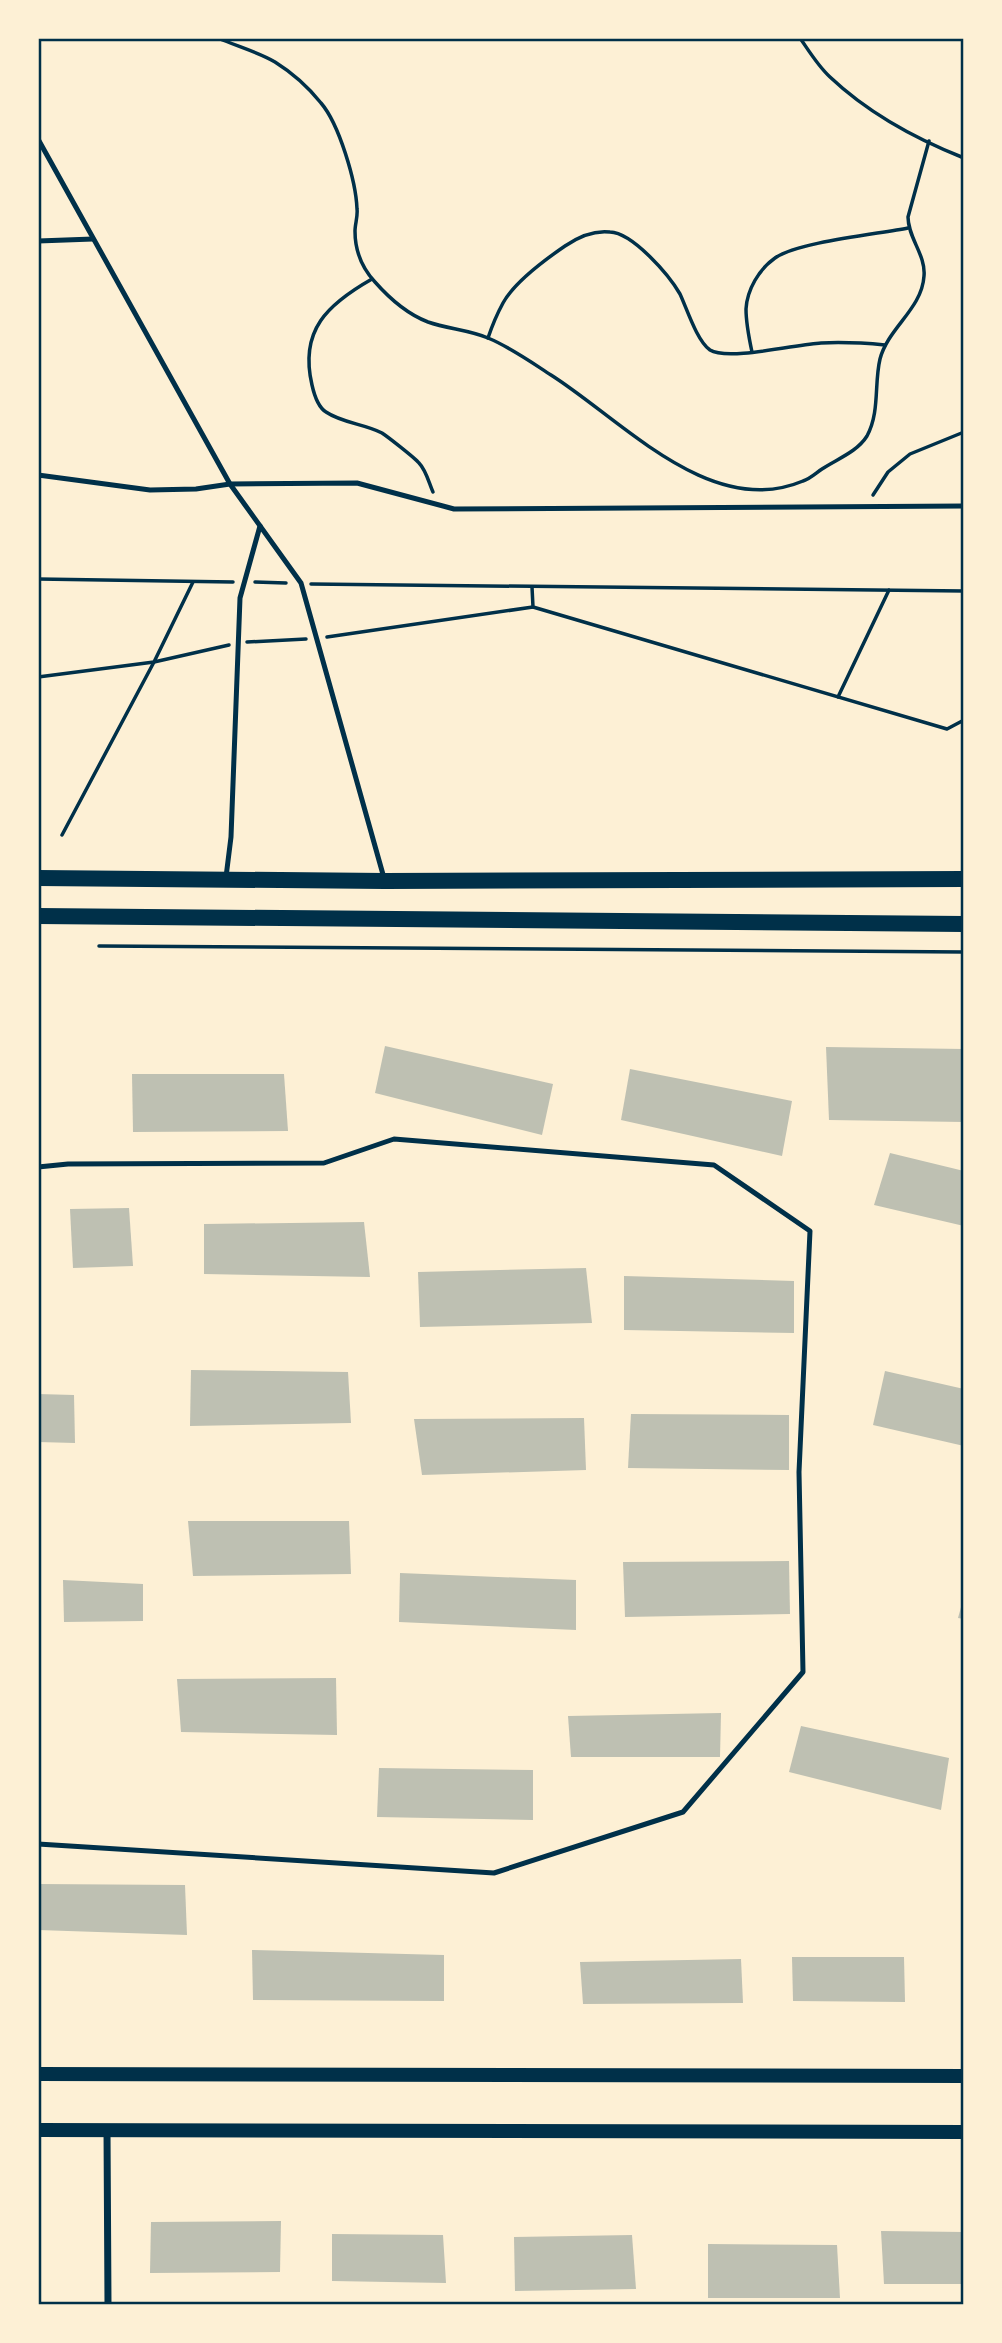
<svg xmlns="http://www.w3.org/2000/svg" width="1002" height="2343" viewBox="0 0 1002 2343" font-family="'Golos Text',sans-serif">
<rect width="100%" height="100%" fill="#fdf0d5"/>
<g fill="#bec0b2">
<polygon points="385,1046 553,1084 542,1135 375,1093"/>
<polygon points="826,1047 964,1049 964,1122 829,1120"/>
<polygon points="630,1069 792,1101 782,1156 621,1120"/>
<polygon points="132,1074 284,1074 288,1131 133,1132"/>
<polygon points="890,1153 964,1171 964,1226 874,1205"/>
<polygon points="129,1208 133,1266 73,1268 70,1209"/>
<polygon points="364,1222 370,1277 204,1274 204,1224"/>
<polygon points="586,1268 592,1323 420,1327 418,1272"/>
<polygon points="624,1276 794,1281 794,1333 624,1330"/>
<polygon points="191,1370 348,1372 351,1423 190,1426"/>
<polygon points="885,1371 964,1389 964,1446 873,1425"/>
<polygon points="38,1394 74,1395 75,1443 38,1442"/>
<polygon points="631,1414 789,1415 789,1470 628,1468"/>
<polygon points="584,1418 586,1470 422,1475 414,1419"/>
<polygon points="188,1521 349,1521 351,1574 193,1576"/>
<polygon points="789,1561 790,1614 625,1617 623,1562"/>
<polygon points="400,1573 576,1580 576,1630 399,1622"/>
<polygon points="63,1580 143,1584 143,1621 64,1622"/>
<polygon points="963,1600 964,1601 964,1619 958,1618"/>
<polygon points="336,1678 337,1735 181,1732 177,1679"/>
<polygon points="721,1713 720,1757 571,1757 568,1716"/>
<polygon points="801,1726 949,1758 941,1810 789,1772"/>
<polygon points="379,1768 533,1770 533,1820 377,1817"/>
<polygon points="38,1884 185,1885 187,1935 38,1930"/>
<polygon points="252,1950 444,1955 444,2001 253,2000"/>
<polygon points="792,1957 904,1957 905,2002 793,2001"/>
<polygon points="741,1959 743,2003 583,2004 580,1962"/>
<polygon points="281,2221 280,2272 150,2273 151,2222"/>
<polygon points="881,2231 964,2232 964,2284 884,2284"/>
<polygon points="332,2234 443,2235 446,2283 332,2281"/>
<polygon points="632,2235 636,2289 515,2291 514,2237"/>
<polygon points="708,2244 837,2245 840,2298 708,2298"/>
</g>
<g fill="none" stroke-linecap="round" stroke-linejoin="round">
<g stroke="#003049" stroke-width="3.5">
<path d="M218,38C236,46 258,52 275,62C291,72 309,88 321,103C339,124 356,181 357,209C358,216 355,224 355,231C355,250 362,268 375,282C390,299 407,314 428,322C448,329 469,330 488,338C510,347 531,362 551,375C622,420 711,520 803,481C810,479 816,473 822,469C837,459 857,452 867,436C880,412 874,384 880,359C888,328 922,309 924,276C926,255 908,238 908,217L929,141"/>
<path d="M800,38C809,51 818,66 830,77C867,112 916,139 964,158"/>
<path d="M372,279C328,304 299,330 312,385C314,394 318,407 326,412C342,423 365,424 382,433C388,437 415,458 419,463C426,470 429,483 433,492"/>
<path d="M488,338C492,326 497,314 503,303C514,283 546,259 565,246C578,237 593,230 610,232C633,233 669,275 680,294C687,309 697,341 710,350C728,361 798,344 821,343C843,342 864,343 885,345"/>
<path d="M752,352C749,338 746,323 746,309C747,290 759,269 775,258C797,242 878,234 908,228"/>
<polyline points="873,495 888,472 910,454 964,432"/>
<polyline points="38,579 233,582"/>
<polyline points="255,582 286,583"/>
<polyline points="311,584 964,591"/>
<polyline points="532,587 533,607 947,729 964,720"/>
<polyline points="327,637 533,607"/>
<polyline points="247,642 306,639"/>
<polyline points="38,677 154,662 229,645"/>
<polyline points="838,697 889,590"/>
<polyline points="62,835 154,662 193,582"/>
<polyline points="99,946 964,952"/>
</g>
<g stroke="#003049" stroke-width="5">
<polyline points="38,139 230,484 301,583 384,878"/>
<polyline points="38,241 93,239"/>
<polyline points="38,475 150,490 196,489 230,484 357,483 454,509 964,506"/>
<polyline points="226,877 231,837 240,598 260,526"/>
<polyline points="38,1167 68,1164 324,1163 394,1139 714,1165 810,1231 799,1472 803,1672 683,1812 494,1873 38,1844"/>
</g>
<polyline stroke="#003049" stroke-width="7" points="107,2130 108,2304"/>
<g stroke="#003049" stroke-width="14">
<polyline points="38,2074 964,2076"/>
<polyline points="38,2130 964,2132"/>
</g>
<g stroke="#003049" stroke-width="16">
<polyline points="38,878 385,881 964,879"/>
<polyline points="38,916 964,924"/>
</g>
</g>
<rect width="1002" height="2343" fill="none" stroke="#fdf0d5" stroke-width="80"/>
<rect x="40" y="40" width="922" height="2263" fill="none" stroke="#003049" stroke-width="2.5"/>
</svg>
